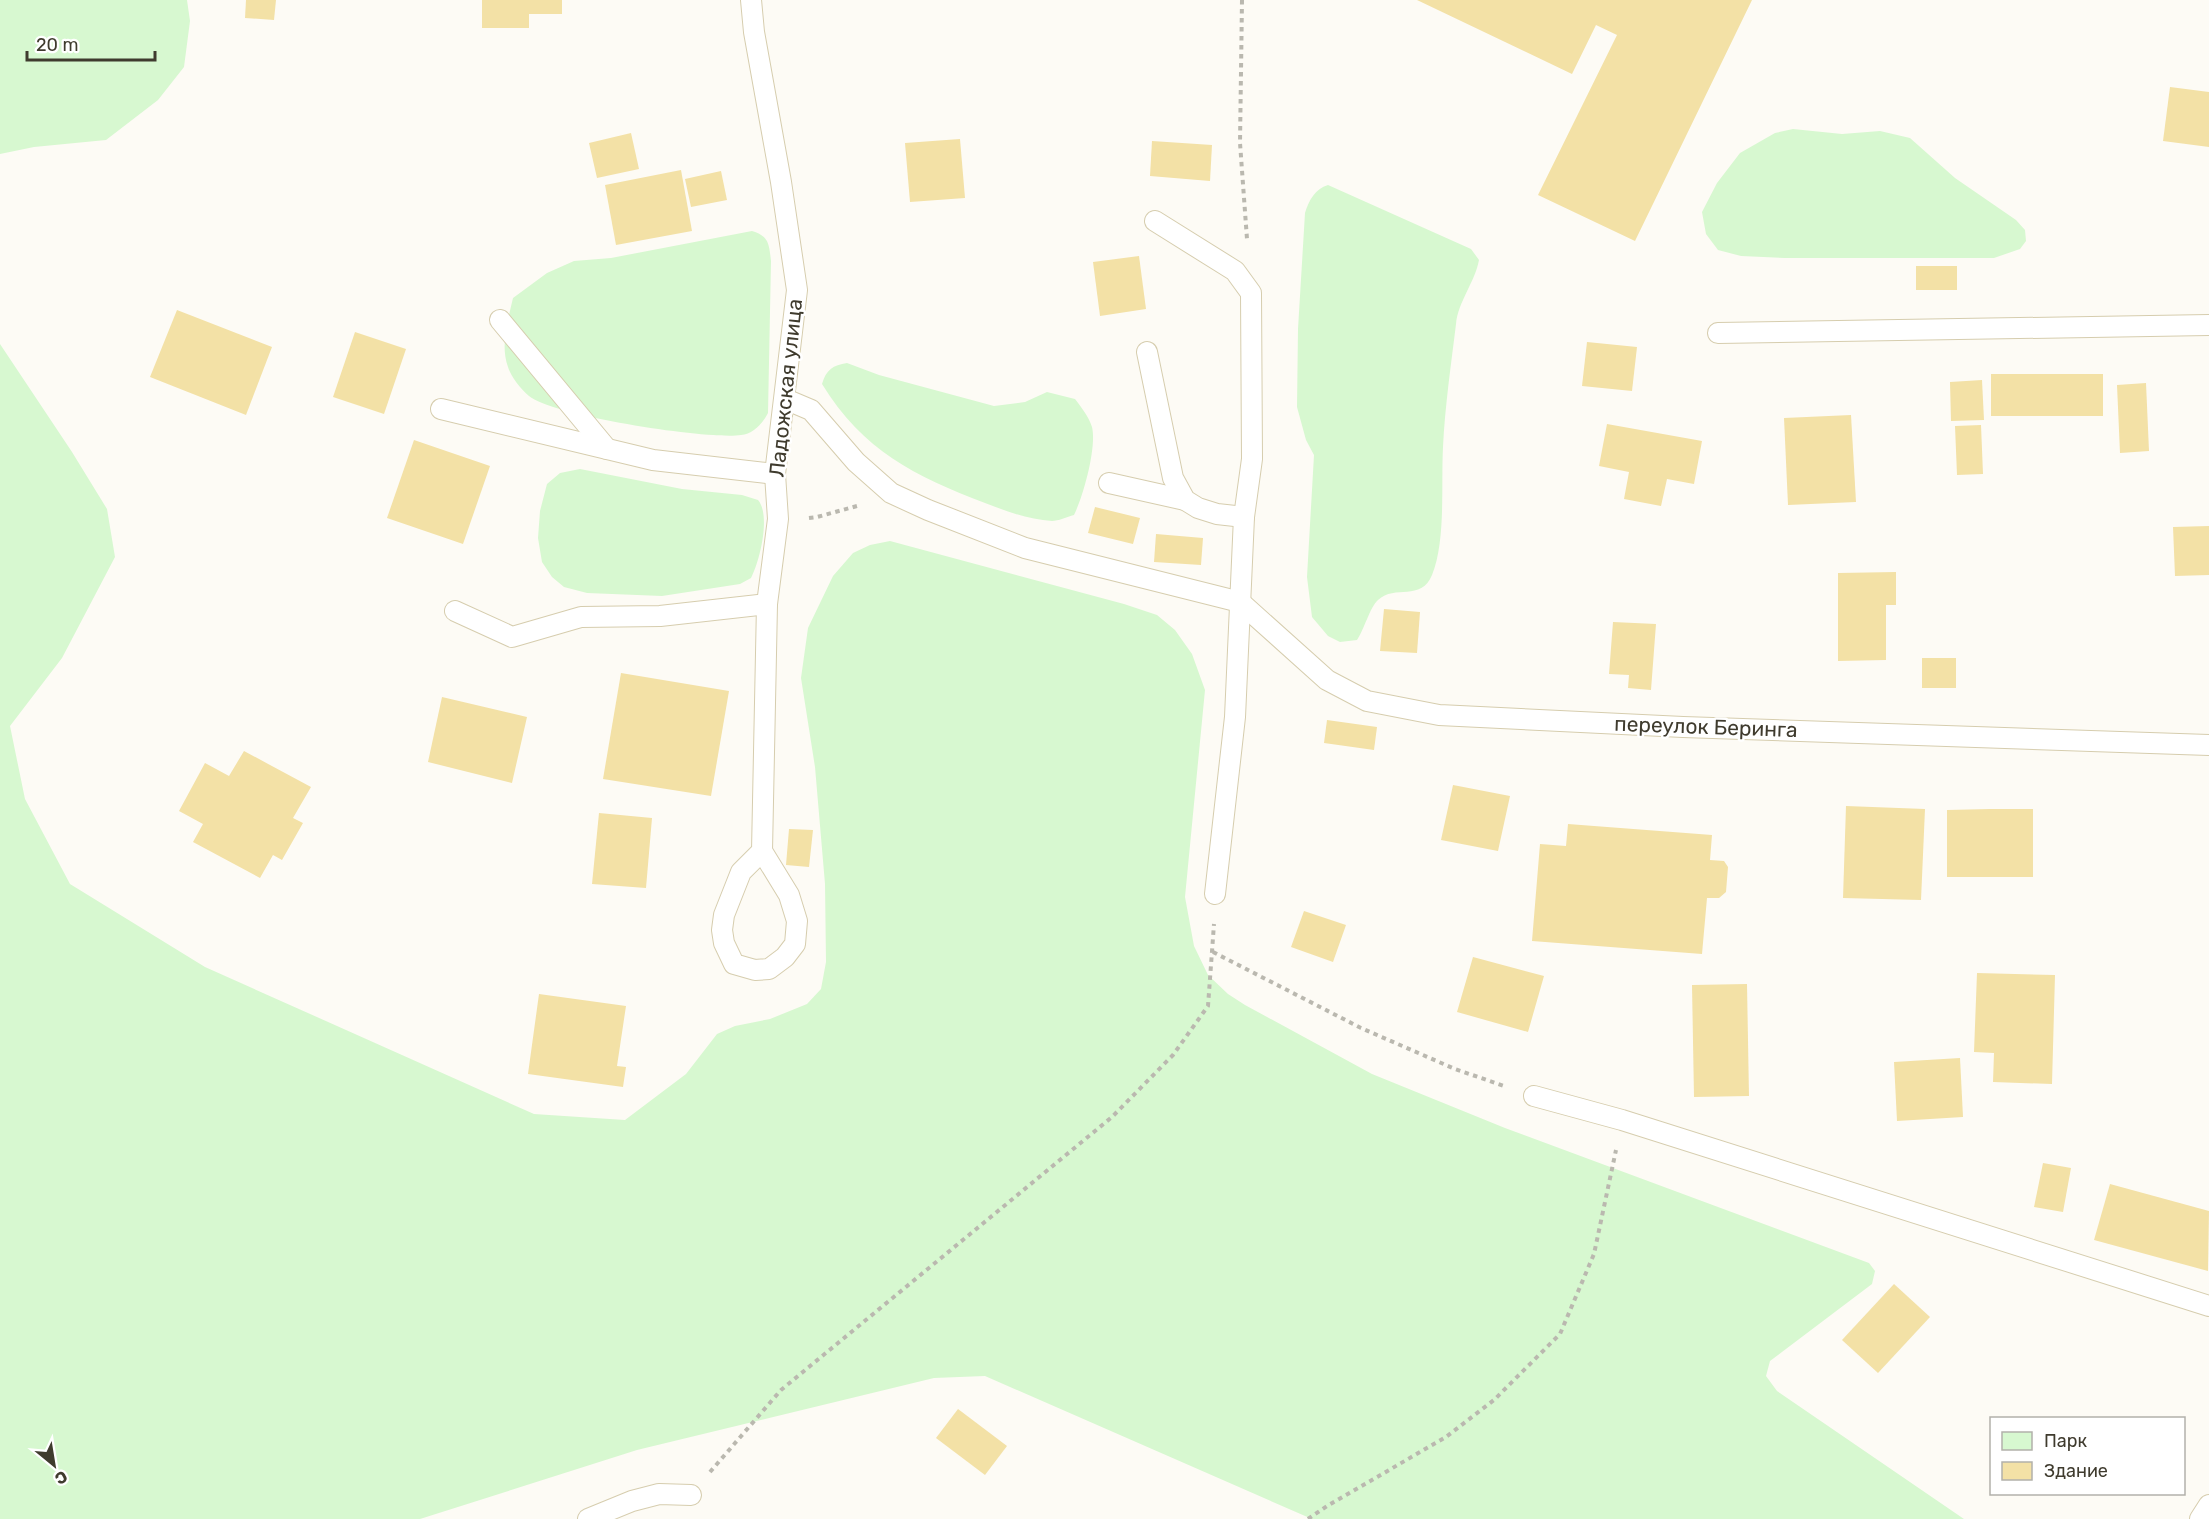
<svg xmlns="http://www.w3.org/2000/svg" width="2209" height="1519" viewBox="0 0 2209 1519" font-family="Rubik,sans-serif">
<rect width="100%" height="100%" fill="#fdfbf5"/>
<g fill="#d7f8d0">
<polygon points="0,0 187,0 190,21 184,67 158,100 106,140 34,147 0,154"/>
<polygon points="1793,129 1842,134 1880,131 1910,138 1955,178 2016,220 2025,230 2026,241 2020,249 1994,258 1785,258 1741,256 1718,250 1706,234 1702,212 1717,183 1740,153 1775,133"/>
<path d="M1328,185L1471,249L1479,260C1475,282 1458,302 1456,324C1451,365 1445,406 1443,447C1441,484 1446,541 1432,575C1421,602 1395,584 1378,600C1370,607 1364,630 1357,640L1340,642L1328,636L1312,617L1307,577L1314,455L1306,440L1297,407L1298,329L1305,213C1309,200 1315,189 1328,185Z"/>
<path d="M752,231C769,236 769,244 771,261L768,413C763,423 753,434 741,435C708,440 554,416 529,396C521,389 511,377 508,367C500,345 508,320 513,298L547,273L574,261L611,258Z"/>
<polygon points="0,344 72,452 107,509 115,557 62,658 10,726 25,799 70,884 205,967 534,1114 625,1120 686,1074 717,1034 735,1026 770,1019 807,1004 821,989 826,962 825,884 815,767 801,678 808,628 833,576 853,553 870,545 890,541 1124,604 1157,615 1175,630 1192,654 1205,690 1185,897 1194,946 1208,975 1228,994 1245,1005 1372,1074 1505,1128 1869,1263 1875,1271 1872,1284 1770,1361 1766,1376 1777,1391 1964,1519 1312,1519 985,1376 934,1378 637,1450 420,1519 0,1519"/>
<path d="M847,363L879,375L994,406L1025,402L1047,392L1075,399C1081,407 1089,417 1092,427C1097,447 1083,497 1074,515C1067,517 1058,521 1052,521C1029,520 1006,511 985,503C915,476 863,451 822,384C826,370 833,365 847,363Z"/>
<path d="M580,469L682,489L742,495L758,500C771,515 760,561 751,578L740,584L662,596L587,593L564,587L552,577L542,562L538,538L540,511L547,484L560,473Z"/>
</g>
<g fill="#f3e1a6">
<polygon points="246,0 276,0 274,20 245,18"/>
<polygon points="482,0 562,0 562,14 529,14 529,28 482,28"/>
<polygon points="1417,0 1752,0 1635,241 1538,195 1617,35 1596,25 1572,74"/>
<polygon points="2170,87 2209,92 2209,147 2163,141"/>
<polygon points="631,133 639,169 597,178 589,143"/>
<polygon points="960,139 965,198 910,202 905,143"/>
<polygon points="1152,141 1212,145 1210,181 1150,176"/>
<polygon points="681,170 692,231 616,245 605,185"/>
<polygon points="721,171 727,200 691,207 685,179"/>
<polygon points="1139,256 1146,309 1100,316 1093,262"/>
<rect x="1916" y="266" width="41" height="24"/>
<polygon points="177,310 272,347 246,415 150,377"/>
<polygon points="355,332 406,349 384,414 333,397"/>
<polygon points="1587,342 1637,347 1632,391 1582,386"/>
<rect x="1991" y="374" width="112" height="42"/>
<polygon points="1982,380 1984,420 1951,421 1950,382"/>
<polygon points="2146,383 2149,451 2120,453 2117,385"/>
<polygon points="1851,415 1856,502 1788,505 1784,418"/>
<polygon points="1607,424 1702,441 1694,484 1667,479 1661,506 1624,499 1629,472 1599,466"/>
<polygon points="1981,425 1983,474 1957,475 1955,426"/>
<polygon points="414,440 490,466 463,544 387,518"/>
<polygon points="1095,507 1140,518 1133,544 1088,533"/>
<polygon points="2209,526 2209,575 2175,576 2173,527"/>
<polygon points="1156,534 1203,538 1201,565 1154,562"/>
<polygon points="1896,572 1896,605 1886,605 1886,660 1838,661 1838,573"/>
<polygon points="1384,609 1420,612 1417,653 1380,651"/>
<polygon points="1613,622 1656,624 1651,690 1628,688 1629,675 1609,674"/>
<rect x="1922" y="658" width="34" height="30"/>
<polygon points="621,673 729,691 711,796 603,779"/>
<polygon points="442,697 527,717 512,783 428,762"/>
<polygon points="1327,720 1377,727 1374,750 1324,743"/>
<polygon points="244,751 311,787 293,818 303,823 282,860 273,855 260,878 193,842 203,824 179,811 205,763 229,776"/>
<polygon points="1453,785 1510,796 1498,851 1441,840"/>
<polygon points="1846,806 1925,809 1921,900 1843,898"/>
<polygon points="1990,809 2033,809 2033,877 1947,877 1947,810"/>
<polygon points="599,813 652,818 646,888 592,884"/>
<polygon points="1568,824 1712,835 1710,860 1724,861 1728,867 1726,892 1719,898 1707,898 1702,954 1532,941 1540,844 1566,846"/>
<polygon points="789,829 813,830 809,867 786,865"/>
<polygon points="1304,911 1346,925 1333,962 1291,947"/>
<polygon points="1473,957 1544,976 1528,1032 1457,1012"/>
<polygon points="1977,973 2055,975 2052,1084 1993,1082 1994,1053 1974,1052"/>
<polygon points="1747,984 1749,1096 1694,1097 1692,985"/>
<polygon points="539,994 626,1006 617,1066 626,1067 623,1087 528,1074"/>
<polygon points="1960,1058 1963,1117 1897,1121 1894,1062"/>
<polygon points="2043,1163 2071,1168 2063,1212 2034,1207"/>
<polygon points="2110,1184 2209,1211 2208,1271 2094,1240"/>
<polygon points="1894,1284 1930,1317 1878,1373 1842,1340"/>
<polygon points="958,1409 1007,1446 985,1475 936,1438"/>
</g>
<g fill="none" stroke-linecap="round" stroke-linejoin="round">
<g stroke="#d6cdae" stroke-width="22">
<g id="service">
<polyline points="751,0 754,32 781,182 797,290 775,474 778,519 767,604 762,851 789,895 797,921 795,944 785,957 769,969 755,970 734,964 724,943 722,930 724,915 741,872 762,851"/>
<polyline points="1155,221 1235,271 1251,293 1252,459 1244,517 1235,717 1215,894"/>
<polyline points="500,320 607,449"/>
<polyline points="1718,333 2209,325"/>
<polyline points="1147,352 1173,478 1185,500 1198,508 1217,514 1244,517"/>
<polyline points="785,399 811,410 856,462 891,493 928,510 1025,548 1240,602 1327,680 1367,701 1439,715 1683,727 2209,745"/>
<polyline points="441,409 653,460 775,474"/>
<polyline points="1109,483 1185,500"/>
<polyline points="455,611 512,637 581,617 660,616 767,604"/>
<polyline points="1534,1096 1622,1120 2209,1306"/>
<polyline points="588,1519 632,1501 659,1494 691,1495"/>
<polyline points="2200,1519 2209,1505"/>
</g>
</g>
<g stroke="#bab8af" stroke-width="4" stroke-dasharray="4.5 4.5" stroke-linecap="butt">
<polyline points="1242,0 1240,143 1247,239"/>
<polyline points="809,518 817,517 857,506"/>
<polyline points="1213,952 1361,1028 1455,1069 1504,1086"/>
<polyline points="710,1472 781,1390 1112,1117 1173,1055 1208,1006 1214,924"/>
<polyline points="1308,1519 1327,1506 1446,1437 1494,1400 1560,1334 1594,1254 1616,1150"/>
</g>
<use href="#service" stroke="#fff" stroke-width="20"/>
</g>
<g text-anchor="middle" stroke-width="5" stroke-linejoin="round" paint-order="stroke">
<g font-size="21" fill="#3f3b2e" stroke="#fff">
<text transform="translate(786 388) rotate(-84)" y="7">Ладожская улица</text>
<text transform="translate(1706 727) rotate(2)" y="7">переулок Беринга</text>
</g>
</g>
<rect x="1990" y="1417" width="195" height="78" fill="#ffffff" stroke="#b2b1ab" stroke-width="1.5"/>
<rect x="2002" y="1432" width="30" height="18" fill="#d7f8d0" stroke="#b2b1ab" stroke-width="1.5"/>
<text x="2044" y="1447" font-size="18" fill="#3f3b2e">Парк</text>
<rect x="2002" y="1462" width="30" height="18" fill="#f3e1a6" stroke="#b2b1ab" stroke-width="1.5"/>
<text x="2044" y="1477" font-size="18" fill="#3f3b2e">Здание</text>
<g transform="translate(54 1465) rotate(150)" stroke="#ffffff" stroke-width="4.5" paint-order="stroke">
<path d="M0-4.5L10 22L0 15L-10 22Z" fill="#3f3b2e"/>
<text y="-9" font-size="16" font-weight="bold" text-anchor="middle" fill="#3f3b2e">С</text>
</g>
<path d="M27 51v9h128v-9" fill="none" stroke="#3f3b2e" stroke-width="3"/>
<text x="36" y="51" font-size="18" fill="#3f3b2e" stroke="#ffffff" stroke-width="4.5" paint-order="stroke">20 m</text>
</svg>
